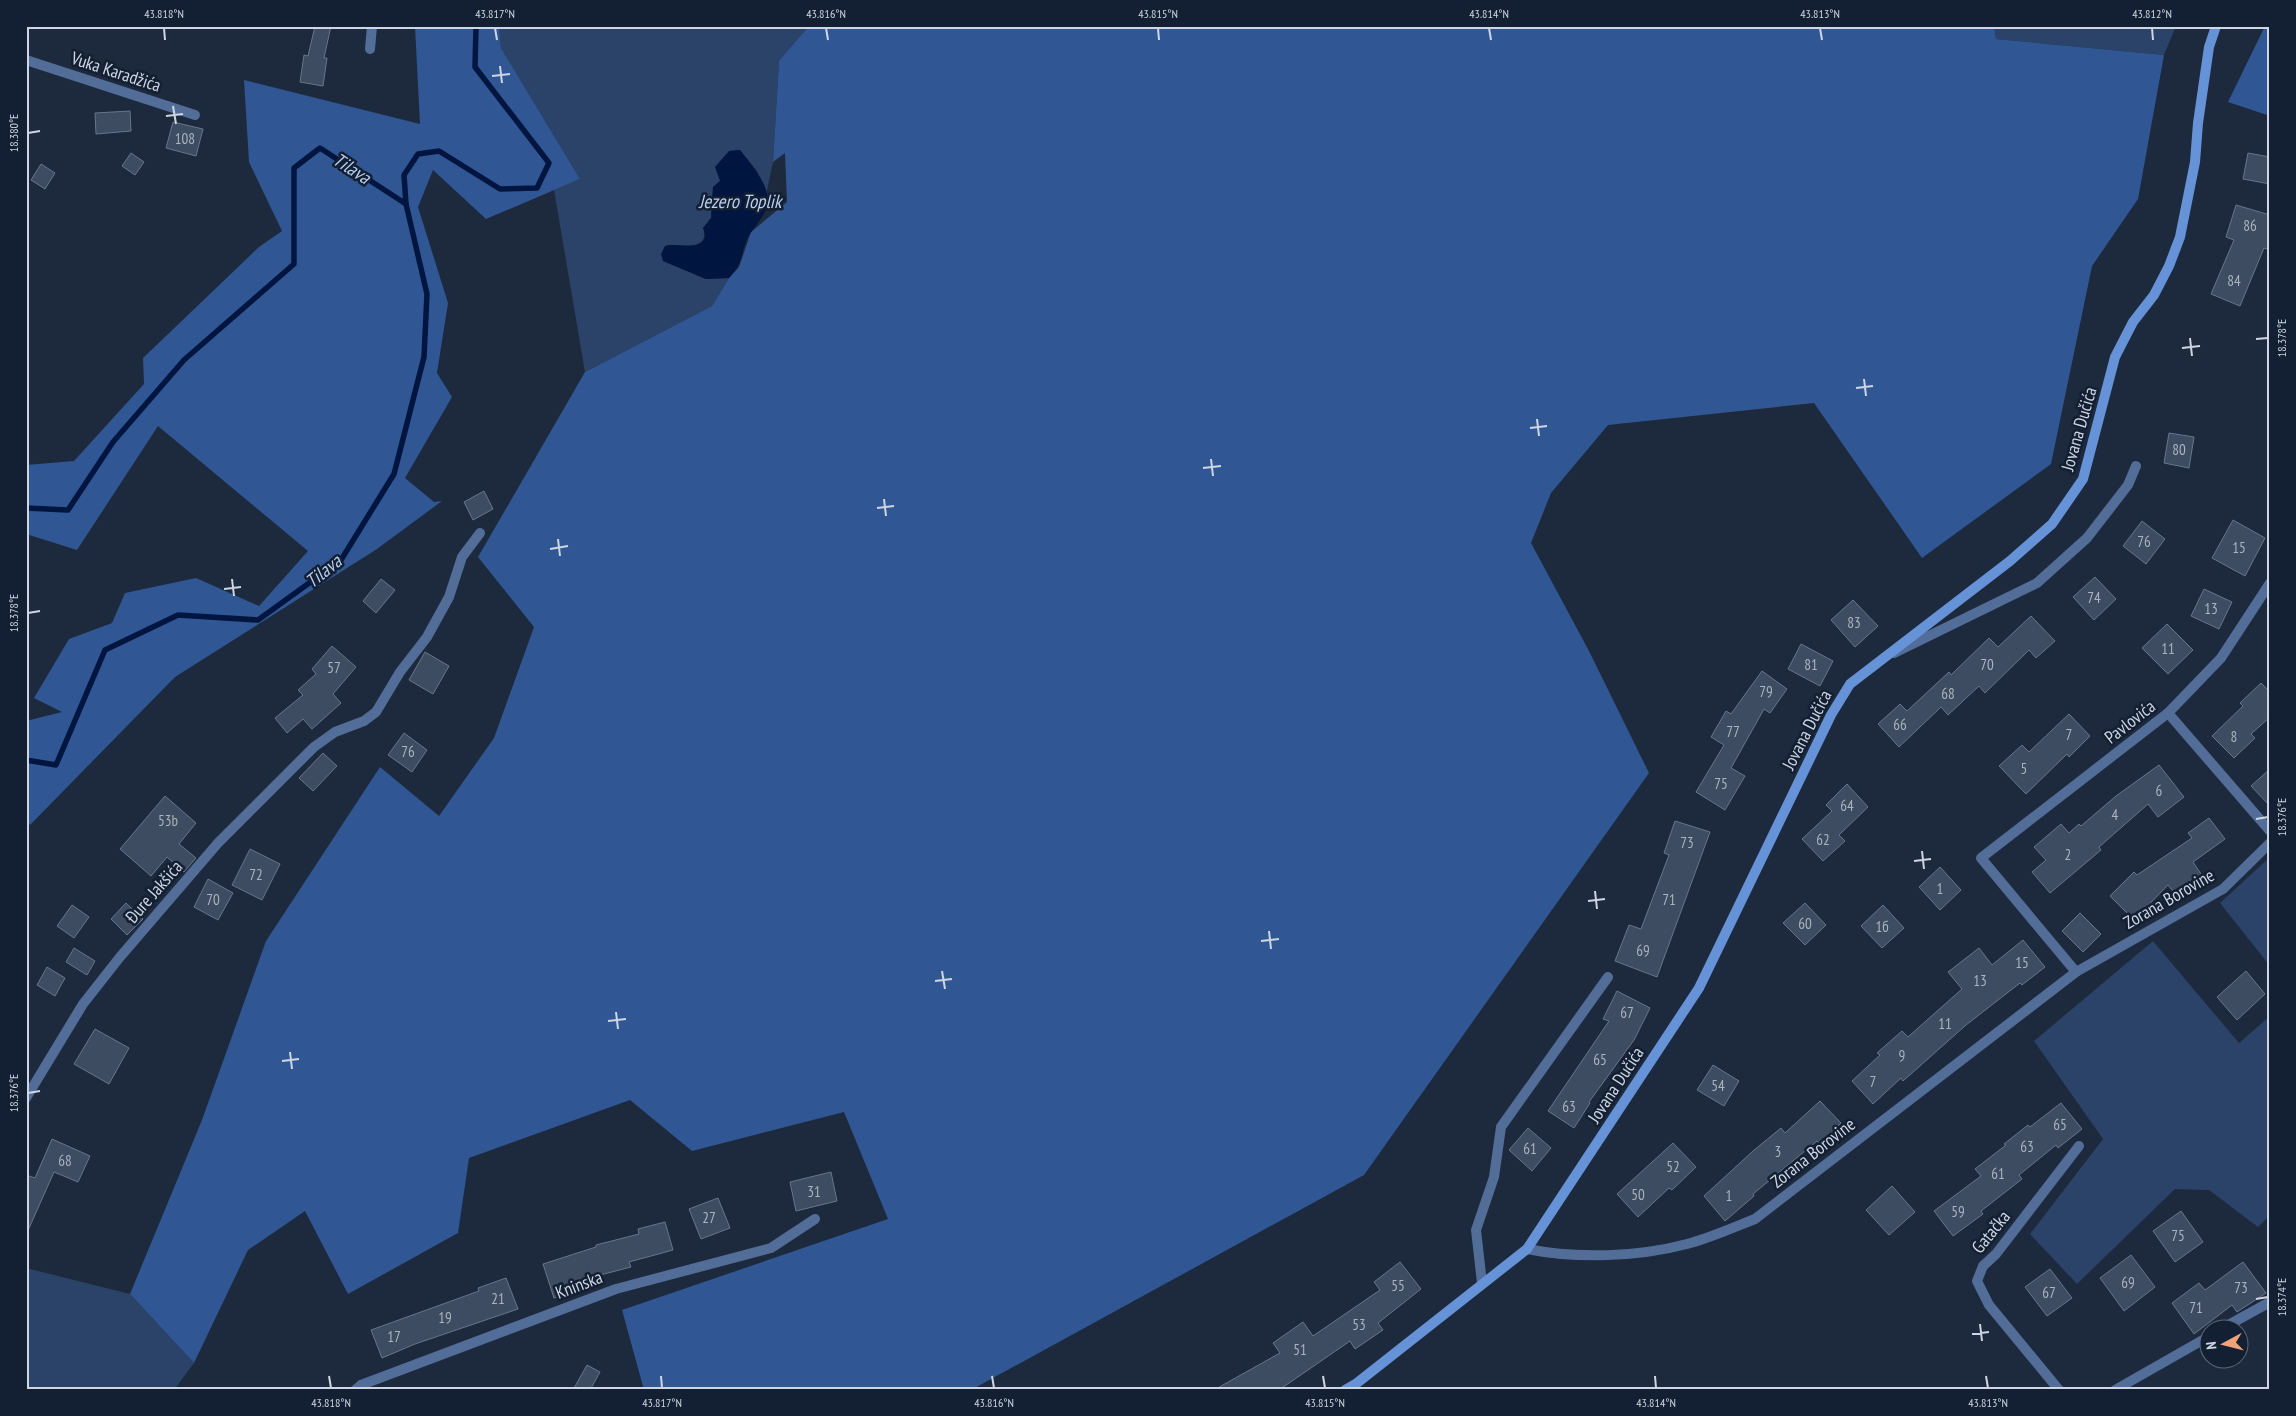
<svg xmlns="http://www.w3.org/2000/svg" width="2296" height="1416" viewBox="0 0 2296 1416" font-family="'PT Sans Narrow',sans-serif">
<rect width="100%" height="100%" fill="#1d293c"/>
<g fill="#2b4369">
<path d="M499,26H809L779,62L773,162L766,195L757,171L740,150L729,151L720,181L713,187L711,218L703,228C711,249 682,247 668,245L663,261L706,279L729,278L712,306L585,372L554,190L580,179L501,48Z"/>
<polygon points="1994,26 2176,26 2164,55 1996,39"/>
<polygon points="2270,857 2270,966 2220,903"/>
<polygon points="2153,941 2239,1043 2270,1016 2270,1215 2258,1227 2209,1190 2175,1189 2077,1284 2030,1234 2103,1139 2034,1041"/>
<polygon points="26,1268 130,1294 194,1363 174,1390 26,1390"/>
</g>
<g fill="#305793">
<polygon points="415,26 499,26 501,48 580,179 486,219 433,170 418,207 448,303 437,373 452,397 405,478 434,502 442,501 377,549 175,677 30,825 26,820 26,721 62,712 34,698 69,639 112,623 125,593 196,578 259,606 308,551 158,426 77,550 26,534 26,465 74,461 144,384 143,358 259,247 282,231 249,162 244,80 420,124"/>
<polygon points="809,26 1994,26 1996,39 2164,55 2138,199 2092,266 2051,464 1922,558 1814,403 1608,425 1551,493 1531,543 1589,651 1649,773 1364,1175 971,1390 644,1390 622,1310 888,1219 844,1112 692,1151 630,1100 469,1158 458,1233 348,1294 305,1211 248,1250 194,1363 130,1294 202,1120 266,941 380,767 439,816 494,738 534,627 478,557 585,372 712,306 729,278 739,267 751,232 787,202 785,153 773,162 779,61"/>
<polygon points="2265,26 2270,26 2270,116 2228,102"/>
</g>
<path fill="#001640" d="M740,150C751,165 774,188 766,209C762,220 752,229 747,239C740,256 744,262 729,278L706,279L663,261L661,254L665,246C676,242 713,254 703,228L711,218L713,187L720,181L715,167L729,151Z"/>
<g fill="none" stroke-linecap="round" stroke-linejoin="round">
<g stroke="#001640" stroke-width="5.5">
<polyline points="26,508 68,510 113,442 184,360 294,264 294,168 320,148 406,204 404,175 418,154 439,151 500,189 537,188 549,163 475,67 476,26"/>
<polyline points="26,760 56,765 105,650 178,615 258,620 341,560 394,474 424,357 427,294 406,204"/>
</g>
</g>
<g fill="#3e4c61" stroke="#68768d">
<polygon points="315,26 331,26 324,58 327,58 323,86 300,82 304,55 308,56"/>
<polygon points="130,111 131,131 96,134 95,113"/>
<polygon points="173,122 203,129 196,156 166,148"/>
<polygon points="131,153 144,162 135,175 122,166"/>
<polygon points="2248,153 2270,157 2270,184 2243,179"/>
<polygon points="41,164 55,173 45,189 31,180"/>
<polygon points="2236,205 2270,215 2270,250 2264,248 2240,306 2211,294 2234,240 2226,237"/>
<polygon points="2169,433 2194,437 2189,468 2164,463"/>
<polygon points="484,491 493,509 473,520 464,502"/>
<polygon points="2233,520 2265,538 2245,576 2212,558"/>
<polygon points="2142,521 2165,539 2146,564 2123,546"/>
<polygon points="2095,577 2116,599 2094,620 2073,597"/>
<polygon points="381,579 395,590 376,613 363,601"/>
<polygon points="2204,589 2232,602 2219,629 2191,616"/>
<polygon points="1853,600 1878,626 1855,647 1831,620"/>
<polygon points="2031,616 2055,641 2036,658 2029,650 1985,693 1979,686 1948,715 1941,707 1899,747 1878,724 1900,704 1907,711 1949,672 1951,675 1989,638 1998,647"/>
<polygon points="2167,624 2193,650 2168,674 2142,648"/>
<polygon points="1801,644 1833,661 1820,686 1788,669"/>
<polygon points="332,646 356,667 333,694 341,703 312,729 303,719 287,733 275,718 303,695 298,690 316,674 312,669"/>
<polygon points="425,652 449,666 433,694 409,680"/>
<polygon points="1762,671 1787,689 1770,713 1764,709 1731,768 1745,776 1725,810 1696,792 1724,745 1711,737 1726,711 1731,714"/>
<polygon points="2261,683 2270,692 2270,717 2251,734 2255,738 2234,758 2212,736 2243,706 2240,703"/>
<polygon points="2069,714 2090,736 2069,757 2067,754 2026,794 1999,766 2022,745 2029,752"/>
<polygon points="404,733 427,750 412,772 388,755"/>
<polygon points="323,753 337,766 313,791 299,778"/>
<polygon points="2159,765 2184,797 2158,817 2148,804 2099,847 2101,850 2050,893 2032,872 2046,860 2034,847 2061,824 2069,833 2079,824 2081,826 2116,796"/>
<polygon points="2270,769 2270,806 2251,786"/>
<polygon points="1847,784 1868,807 1839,835 1845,841 1823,861 1802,839 1832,811 1826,805"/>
<polygon points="165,796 196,823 179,844 196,858 184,872 167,857 151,876 120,849"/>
<polygon points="2209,818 2225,839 2193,862 2203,877 2176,895 2168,885 2134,920 2110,896 2134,872 2137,875 2192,838 2188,833"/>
<polygon points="1675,821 1710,832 1657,977 1615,961 1629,925 1641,929 1669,855 1664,853"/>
<polygon points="250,849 280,864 262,900 232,885"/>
<polygon points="1940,867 1961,890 1940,910 1919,887"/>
<polygon points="208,879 233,893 218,920 194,907"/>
<polygon points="126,903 143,919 127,935 111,919"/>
<polygon points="1805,903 1826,925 1805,945 1783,923"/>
<polygon points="72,905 89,917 74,938 57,926"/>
<polygon points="1883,905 1904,928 1882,948 1861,926"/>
<polygon points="2080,913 2101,934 2083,952 2062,931"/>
<polygon points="2023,940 2045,967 2022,985 2020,983 1966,1025 1903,1081 1901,1078 1873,1104 1852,1081 1880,1055 1877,1053 1902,1031 1908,1037 1962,989 1948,972 1979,948 1992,965"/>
<polygon points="74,948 95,961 87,975 66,962"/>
<polygon points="47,967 65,978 55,996 37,985"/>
<polygon points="2246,971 2265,994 2237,1020 2217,997"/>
<polygon points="1617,991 1650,1008 1634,1040 1589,1102 1590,1103 1574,1128 1548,1111 1609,1021 1603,1019"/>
<polygon points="95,1029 129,1048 109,1084 74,1064"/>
<polygon points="1713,1065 1739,1081 1724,1106 1697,1090"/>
<polygon points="1820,1101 1841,1123 1820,1144 1817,1141 1753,1194 1754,1196 1725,1221 1704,1196 1753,1151 1781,1128 1785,1133"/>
<polygon points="2061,1103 2082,1129 2058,1148 2056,1145 2019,1175 2022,1179 1981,1211 1983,1214 1953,1236 1934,1211 1981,1176 1975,1169 2006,1145 2004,1144 2028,1125 2030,1127"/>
<polygon points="1528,1128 1551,1148 1532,1171 1509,1150"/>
<polygon points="52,1139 90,1156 78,1182 54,1172 26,1235 26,1175 35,1178"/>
<polygon points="1673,1143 1696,1167 1672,1190 1669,1188 1638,1217 1617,1194"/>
<polygon points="831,1172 837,1201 796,1211 790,1182"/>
<polygon points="1892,1186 1915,1212 1889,1235 1866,1210"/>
<polygon points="718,1198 730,1228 701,1239 689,1209"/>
<polygon points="2181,1211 2203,1242 2175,1262 2153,1231"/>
<polygon points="665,1222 673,1250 629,1262 631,1267 581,1280 583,1288 554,1298 543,1264 596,1247 596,1245 639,1234 638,1229"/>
<polygon points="2131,1255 2155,1287 2124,1311 2100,1278"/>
<polygon points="1400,1262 1421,1289 1378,1323 1383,1330 1355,1349 1350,1341 1279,1390 1214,1390 1280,1353 1273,1343 1303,1322 1313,1336 1380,1290 1374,1282"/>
<polygon points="2243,1262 2266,1293 2237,1312 2232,1305 2194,1334 2172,1303 2199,1283 2205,1290"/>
<polygon points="2050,1269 2072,1298 2047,1316 2025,1287"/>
<polygon points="506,1278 518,1309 415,1344 382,1358 371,1330 479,1291 478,1288"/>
<polygon points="587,1365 600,1372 590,1390 573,1390"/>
</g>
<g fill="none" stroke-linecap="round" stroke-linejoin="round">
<g stroke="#516d98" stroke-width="10">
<polyline points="370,49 372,26"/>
<polyline points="26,60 195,115"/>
<polyline points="1894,653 2037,583 2087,538 2128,485 2136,466"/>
<polyline points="2168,713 2270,831"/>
<polyline points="2076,972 1981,858 2168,713 2221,658 2270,583"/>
<polyline points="26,1098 83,1004 120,957 218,843 314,747 335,732 364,721 376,712 400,672 427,637 449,597 462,557 480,533"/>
<path d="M1527,1249C1577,1259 1638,1257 1687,1244C1710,1238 1732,1228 1755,1219L2076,972L2223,889L2270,843"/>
<polyline points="1482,1283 1476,1230 1494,1177 1501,1127 1608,977"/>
<polyline points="2223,1328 2270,1302"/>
<polyline points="355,1390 361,1385 616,1289 771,1248 815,1219"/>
<polyline points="2059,1390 1989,1305 1977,1281 1983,1266 1996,1254 2079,1146"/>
<polyline points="2115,1390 2208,1337"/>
</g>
<polyline stroke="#6692d7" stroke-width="10" points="1345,1390 1357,1383 1527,1249 1699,988 1831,715 1850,684 2010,561 2052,524 2083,479 2115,357 2133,322 2154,295 2169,266 2180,237 2195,162 2198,123 2209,47 2216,26"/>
</g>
<path fill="none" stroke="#ced6e3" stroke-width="2" d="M164,28L165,40M495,28L497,40M826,28L828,40M1158,28L1159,40M1489,28L1491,40M1820,28L1822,40M2152,28L2153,40M500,66L502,83M492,76L510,74M173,106L176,124M166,116L183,114M28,133L40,131M2190,338L2192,356M2256,339L2268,338M2182,348L2200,346M1864,379L1866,396M1856,388L1873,386M1537,419L1539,436M1530,428L1547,426M1211,459L1213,476M1203,468L1221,466M884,499L886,516M877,508L894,506M558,539L560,556M550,549L568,546M232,579L234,596M224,589L241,587M28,613L40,611M2256,819L2268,817M1922,851L1924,869M1914,861L1931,859M1595,891L1597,909M1588,901L1605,899M1269,931L1271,949M1261,941L1279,939M942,971L945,989M935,981L952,979M616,1012L618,1029M608,1021L626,1019M290,1052L292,1069M282,1061L299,1059M28,1093L40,1091M2256,1299L2268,1297M1980,1324L1982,1341M1972,1334L1989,1332M329,1376L331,1388M661,1376L662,1388M992,1376L994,1388M1323,1376L1325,1388M1655,1376L1656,1388M1986,1376L1988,1388"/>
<g text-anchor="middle" stroke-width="5" stroke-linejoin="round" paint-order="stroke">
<g font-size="15" fill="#aab4c2">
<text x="185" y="144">108</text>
<text x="2250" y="231">86</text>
<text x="2234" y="286">84</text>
<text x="2179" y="455">80</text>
<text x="2144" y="547">76</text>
<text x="2239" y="553">15</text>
<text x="2094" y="603">74</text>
<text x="2211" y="614">13</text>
<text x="1854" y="628">83</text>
<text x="2168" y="654">11</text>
<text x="1811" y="670">81</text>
<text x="1987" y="670">70</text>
<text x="334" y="673">57</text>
<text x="1766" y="697">79</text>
<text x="1948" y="699">68</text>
<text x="1900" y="730">66</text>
<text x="1733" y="737">77</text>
<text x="2069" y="740">7</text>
<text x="2234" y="742">8</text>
<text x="408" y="757">76</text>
<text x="2024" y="774">5</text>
<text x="1721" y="789">75</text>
<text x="2159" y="796">6</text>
<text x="1847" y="811">64</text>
<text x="2115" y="820">4</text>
<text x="168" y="826">53b</text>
<text x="1823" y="845">62</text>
<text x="1687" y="848">73</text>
<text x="2068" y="860">2</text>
<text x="256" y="880">72</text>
<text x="1940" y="894">1</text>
<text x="213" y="905">70</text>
<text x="1669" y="905">71</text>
<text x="1805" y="929">60</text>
<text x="1882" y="932">1б</text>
<text x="1643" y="956">69</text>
<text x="2022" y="968">15</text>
<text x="1980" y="986">13</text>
<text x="1627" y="1018">67</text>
<text x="1945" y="1029">11</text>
<text x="1902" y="1061">9</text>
<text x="1600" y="1065">65</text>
<text x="1873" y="1087">7</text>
<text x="1718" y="1091">54</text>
<text x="1569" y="1112">63</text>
<text x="2060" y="1130">65</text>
<text x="2027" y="1152">63</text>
<text x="1530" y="1154">61</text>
<text x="1778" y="1157">3</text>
<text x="65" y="1166">68</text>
<text x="1673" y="1172">52</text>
<text x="1998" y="1179">61</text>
<text x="814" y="1197">31</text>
<text x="1638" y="1200">50</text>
<text x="1729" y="1201">1</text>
<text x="1958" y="1217">59</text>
<text x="709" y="1223">27</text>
<text x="2178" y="1241">75</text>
<text x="2128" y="1288">69</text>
<text x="1398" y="1291">55</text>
<text x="2241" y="1293">73</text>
<text x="2049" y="1298">67</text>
<text x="498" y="1304">21</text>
<text x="2196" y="1313">71</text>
<text x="445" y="1323">19</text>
<text x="1359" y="1330">53</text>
<text x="394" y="1342">17</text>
<text x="1300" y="1355">51</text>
</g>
<g font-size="18" fill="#ced6e3" stroke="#131f32">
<text transform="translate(116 72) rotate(18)" y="6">Vuka Karadžića</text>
<text transform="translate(2079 429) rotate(-74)" y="6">Jovana Dučića</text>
<text transform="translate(2130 722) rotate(-38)" y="6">Pavlovića</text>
<text transform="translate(1807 730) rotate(-63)" y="6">Jovana Dučića</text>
<text transform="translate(154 892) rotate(-49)" y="6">Đure Jakšića</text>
<text transform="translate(2169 899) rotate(-30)" y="6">Zorana Borovine</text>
<text transform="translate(1616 1085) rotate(-57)" y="6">Jovana Dučića</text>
<text transform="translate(1813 1153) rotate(-38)" y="6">Zorana Borovine</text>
<text transform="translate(1991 1232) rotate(-51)" y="6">Gatačka</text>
<text transform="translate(579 1285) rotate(-21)" y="6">Kninska</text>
</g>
<g font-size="19" font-style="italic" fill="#b8cff2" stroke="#131f32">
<text transform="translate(352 168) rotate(33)" y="7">Tilava</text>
<text x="740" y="208">Jezero Toplik</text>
<text transform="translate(323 571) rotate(-39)" y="7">Tilava</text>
</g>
</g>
<rect width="2296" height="1416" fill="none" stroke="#131f32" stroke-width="55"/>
<g transform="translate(2224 1344) rotate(263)"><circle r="24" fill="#131f32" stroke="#5e6879"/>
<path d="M0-4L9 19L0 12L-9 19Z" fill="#f0a279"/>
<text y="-8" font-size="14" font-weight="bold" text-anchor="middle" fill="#ced6e3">N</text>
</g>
<rect x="28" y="28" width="2240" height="1360" fill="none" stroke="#ced6e3" stroke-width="2"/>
<g font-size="12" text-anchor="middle" fill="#ced6e3">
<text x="164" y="18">43.818°N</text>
<text x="495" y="18">43.817°N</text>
<text x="826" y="18">43.816°N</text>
<text x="1158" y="18">43.815°N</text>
<text x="1489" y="18">43.814°N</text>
<text x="1820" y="18">43.813°N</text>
<text x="2152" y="18">43.812°N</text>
<text transform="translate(14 133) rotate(-90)" y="4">18.380°E</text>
<text transform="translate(2282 338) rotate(-90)" y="4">18.378°E</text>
<text transform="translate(14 613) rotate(-90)" y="4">18.378°E</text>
<text transform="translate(2282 817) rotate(-90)" y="4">18.376°E</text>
<text transform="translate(14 1093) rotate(-90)" y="4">18.376°E</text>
<text transform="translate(2282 1297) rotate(-90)" y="4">18.374°E</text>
<text x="331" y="1407">43.818°N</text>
<text x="662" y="1407">43.817°N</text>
<text x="994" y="1407">43.816°N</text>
<text x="1325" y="1407">43.815°N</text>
<text x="1656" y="1407">43.814°N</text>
<text x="1988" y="1407">43.813°N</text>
</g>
</svg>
